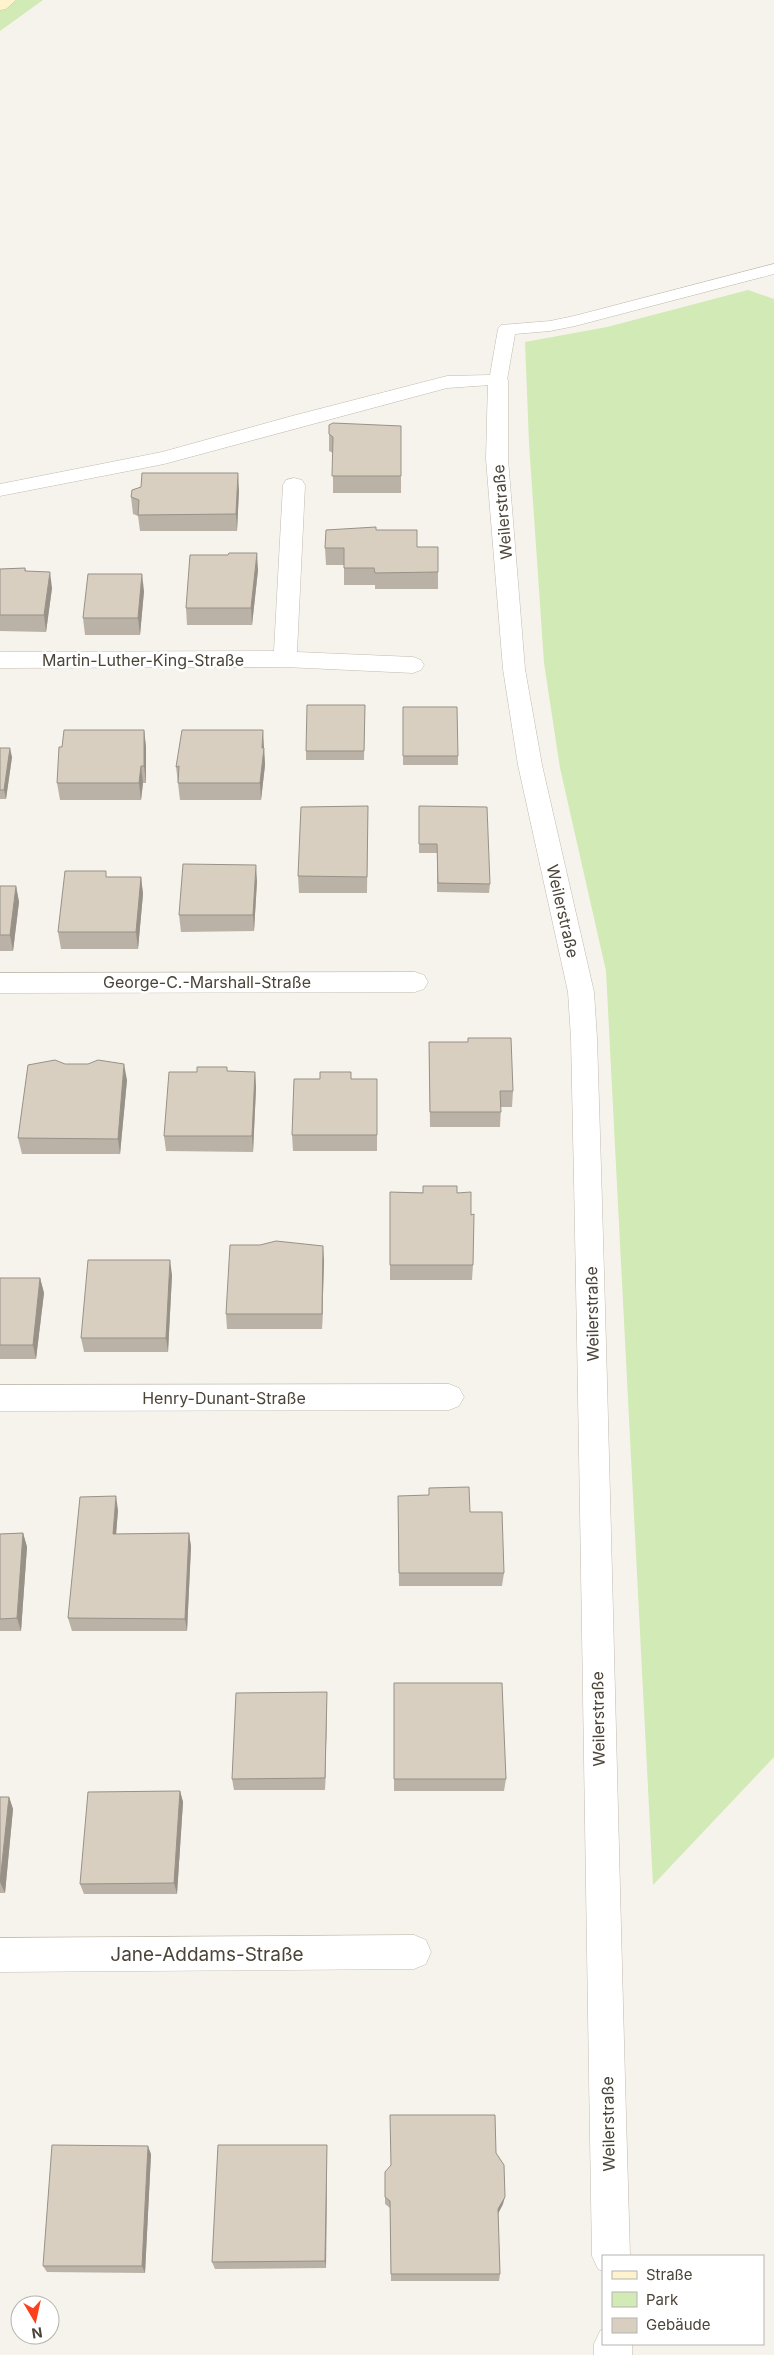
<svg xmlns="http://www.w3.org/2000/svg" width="774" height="2355" viewBox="0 0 774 2355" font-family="Inter,sans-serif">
<rect width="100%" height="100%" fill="#f6f3ec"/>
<g fill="#d2eab5">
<polygon points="0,0 43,0 0,31"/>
<polygon points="748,290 774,299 774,1757 653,1885 606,971 560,768 544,663 529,443 525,342 607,327"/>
</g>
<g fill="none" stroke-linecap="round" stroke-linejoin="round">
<g stroke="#c2bbae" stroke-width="1">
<polygon id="service" points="774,264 774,274 575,326 550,331 515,334 507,380 505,384 447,388 164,464 0,496 0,484 162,452 292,416 447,376 490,375 498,329 501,325 550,321 574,316"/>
</g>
<g stroke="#c2bbae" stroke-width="1">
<g id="minor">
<path d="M498,374L505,376L508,380V459L525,669L542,765L594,992L597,1038C610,1444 618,1850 630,2256H603V2271L598,2269L592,2256C585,1850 580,1444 571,1038L568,992L518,765L503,669L486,459L488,380L491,376Z"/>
<polygon points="294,478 302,480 305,485 297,652 413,657 421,660 424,665 421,670 413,673 285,667 0,668 0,652 274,651 283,485 286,480"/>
<polygon points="415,972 424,975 428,982 424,989 415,992 0,993 0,973"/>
<polygon points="449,1384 459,1388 464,1397 459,1406 449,1410 0,1411 0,1385"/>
<polygon points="414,1935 426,1940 431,1952 426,1964 414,1969 0,1972 0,1938"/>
<polygon points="603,2329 603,2344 632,2344 632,2355 594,2355 594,2344 600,2331"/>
</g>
</g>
<g stroke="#d6c79b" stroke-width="1">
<polygon id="secondary" points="0,0 16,0 6,9 0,10"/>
</g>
<use href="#service" fill="#fff" fill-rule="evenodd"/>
<use href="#minor" fill="#fff" fill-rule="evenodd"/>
<use href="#secondary" fill="#fff3cd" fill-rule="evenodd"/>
</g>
<g fill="#bab2a6">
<polygon points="329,425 401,476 401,493 333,493 333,453 329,451"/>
<polygon points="141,487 239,490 237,531 140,531 138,516 133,514 131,497"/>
<polygon points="376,530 417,547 438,572 438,589 375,589 375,585 344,585 344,565 326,565 325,548"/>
<polygon points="228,555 258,570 252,625 187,625 186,608"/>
<polygon points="25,568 26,571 52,588 46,632 0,631 0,569"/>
<polygon points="144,591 140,635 85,635 83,618"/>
<polygon points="365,705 364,760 306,760 306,751"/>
<polygon points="403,707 458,756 458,765 403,765"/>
<polygon points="144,730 146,747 146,783 143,783 141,800 60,800 57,783 62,747"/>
<polygon points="0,748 12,757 6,799 0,799"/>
<polygon points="264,748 265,765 261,800 180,800 176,767"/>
<polygon points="368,806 367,893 299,893 298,876"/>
<polygon points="419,806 490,884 489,893 437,892 437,853 419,853"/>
<polygon points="107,877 141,877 143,894 138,949 61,949 58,932"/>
<polygon points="257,881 254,931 181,932 179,915"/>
<polygon points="0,886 16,886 19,902 13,951 0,951"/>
<polygon points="429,1042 513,1091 512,1107 501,1107 500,1127 430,1127"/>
<polygon points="65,1064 127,1080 120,1154 22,1154 18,1138"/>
<polygon points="228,1071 255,1072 256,1088 253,1152 166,1151 164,1136"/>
<polygon points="351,1079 377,1079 377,1151 293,1151 292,1135"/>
<polygon points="390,1192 457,1193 473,1265 472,1280 390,1280"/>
<polygon points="324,1260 322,1329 227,1329 226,1314"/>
<polygon points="172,1275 168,1352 84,1352 81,1338"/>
<polygon points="0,1278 40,1278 44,1293 36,1359 0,1359"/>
<polygon points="398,1496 504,1573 502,1586 399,1586"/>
<polygon points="118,1510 116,1534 189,1533 191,1547 187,1631 72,1631 68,1618"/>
<polygon points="23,1533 27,1547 21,1631 0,1631 0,1534"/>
<polygon points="394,1683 506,1779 504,1791 394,1791"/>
<polygon points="327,1704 325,1790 234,1790 232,1779"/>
<polygon points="180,1791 183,1802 177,1894 84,1894 80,1884"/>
<polygon points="0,1797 9,1797 13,1809 5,1893 0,1893"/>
<polygon points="327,2145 327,2153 326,2268 215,2269 212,2262"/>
<polygon points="496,2153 503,2204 498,2213 500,2274 499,2281 391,2281 390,2208 385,2204 385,2180"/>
<polygon points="151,2154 145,2273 47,2272 43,2266"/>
</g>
<g fill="#979187">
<polygon points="238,473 239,490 237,531 236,514"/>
<polygon points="257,553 258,570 252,625 251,608"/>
<polygon points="50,572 52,588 46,632 44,615"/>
<polygon points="142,574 144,591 140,635 138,618"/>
<polygon points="144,730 146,747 146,783 144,766"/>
<polygon points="263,730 264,747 263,758 264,748 265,765 261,800 260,783"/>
<polygon points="10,748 12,757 6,799 4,790"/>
<polygon points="141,766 143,783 141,800 139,783"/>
<polygon points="256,865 257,881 254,931 253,915"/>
<polygon points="141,877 143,894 138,949 136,932"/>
<polygon points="16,886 19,902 13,951 10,935"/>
<polygon points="124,1064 127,1080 120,1154 118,1139"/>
<polygon points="255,1072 256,1088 253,1152 252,1136"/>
<polygon points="323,1246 324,1260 322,1329 322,1314"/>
<polygon points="170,1260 172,1275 168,1352 166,1338"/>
<polygon points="40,1278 44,1293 36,1359 33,1345"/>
<polygon points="116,1496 118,1510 115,1548 113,1534"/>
<polygon points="23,1533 27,1547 21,1631 17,1618"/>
<polygon points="189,1533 191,1547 187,1631 185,1619"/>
<polygon points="327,1692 327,1704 325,1790 325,1778"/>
<polygon points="180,1791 183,1802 177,1894 174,1883"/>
<polygon points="9,1797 13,1809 5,1893 0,1882"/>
<polygon points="327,2145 327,2153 326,2268 325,2261"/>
<polygon points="148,2146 151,2154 145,2273 142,2266"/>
<polygon points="505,2197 503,2204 497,2216 498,2209"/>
</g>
<g fill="#d8cfc1" stroke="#979187">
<polygon points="333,423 401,426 401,476 332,476 333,437 329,434 329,425"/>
<polygon points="142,473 238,473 236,514 138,515 139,500 131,497 132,490 141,487"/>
<polygon points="376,527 376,530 417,530 417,547 438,547 438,572 375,573 374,568 344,568 344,548 325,548 326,530"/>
<polygon points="229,553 257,553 251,608 186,608 190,555 228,555"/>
<polygon points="25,568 25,571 50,572 44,615 0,615 0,569"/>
<polygon points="88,574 142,574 138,618 83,618"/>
<polygon points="307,705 365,705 364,751 306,751"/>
<polygon points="403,707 457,707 458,756 403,756"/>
<polygon points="64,730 144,730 144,766 141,766 139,783 57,783 59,747 62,747"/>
<polygon points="182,730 263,730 262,748 264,748 260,783 178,783 179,766 176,767"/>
<polygon points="0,748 10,748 4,790 0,790"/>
<polygon points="368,806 367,877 298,876 301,807"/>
<polygon points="419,806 487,807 490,884 438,883 437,844 419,844"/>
<polygon points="183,864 256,865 253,915 179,915"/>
<polygon points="65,871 106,871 106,877 141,877 136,932 58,932"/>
<polygon points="0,886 16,886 10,935 0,935"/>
<polygon points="468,1038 511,1038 513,1091 500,1091 501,1112 430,1112 429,1042 468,1042"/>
<polygon points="55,1060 65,1064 88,1064 98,1060 124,1064 118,1139 18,1138 28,1065"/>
<polygon points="197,1067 227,1067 227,1071 255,1072 252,1136 164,1136 169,1072 197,1072"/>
<polygon points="320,1072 351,1072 351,1079 377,1079 377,1135 292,1135 294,1079 320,1079"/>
<polygon points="423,1186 457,1186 457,1193 471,1192 471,1215 474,1214 473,1265 390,1265 390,1192 423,1193"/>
<polygon points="276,1241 323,1246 322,1314 226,1314 230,1245 260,1245"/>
<polygon points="88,1260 170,1260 166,1338 81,1338"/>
<polygon points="0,1278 40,1278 33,1345 0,1345"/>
<polygon points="469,1487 470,1512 502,1512 504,1573 399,1573 398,1496 429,1495 429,1488"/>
<polygon points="116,1496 113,1534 189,1533 185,1619 68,1618 80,1497"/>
<polygon points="23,1533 17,1618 0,1619 0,1534"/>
<polygon points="394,1683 502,1683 506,1779 394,1779"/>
<polygon points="327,1692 325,1778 232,1779 236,1693"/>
<polygon points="180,1791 174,1883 80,1884 88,1792"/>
<polygon points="0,1797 9,1797 0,1882"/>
<polygon points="390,2115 495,2115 496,2153 504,2165 505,2197 498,2209 500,2274 391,2274 390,2201 385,2197 385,2172 391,2165"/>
<polygon points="52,2145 148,2146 142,2266 43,2266"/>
<polygon points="218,2145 327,2145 325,2261 212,2262"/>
</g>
<g text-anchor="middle" stroke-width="5" stroke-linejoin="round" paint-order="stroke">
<g font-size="16" fill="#4b4439" stroke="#fff">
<text transform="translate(502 512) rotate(-95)" y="6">Weilerstraße</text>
<text x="143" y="666">Martin-Luther-King-Straße</text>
<text transform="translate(563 911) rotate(77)" y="6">Weilerstraße</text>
<text x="207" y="988">George-C.-Marshall-Straße</text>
<text transform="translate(592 1314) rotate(-91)" y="6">Weilerstraße</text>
<text x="224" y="1404">Henry-Dunant-Straße</text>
<text transform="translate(598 1719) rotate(-91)" y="6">Weilerstraße</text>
<text transform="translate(608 2124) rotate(-91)" y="6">Weilerstraße</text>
</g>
<g font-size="19" fill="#4b4439" stroke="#fff">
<text x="207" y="1961">Jane-Addams-Straße</text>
</g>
</g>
<rect x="602" y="2255" width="162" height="90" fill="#ffffff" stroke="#b7b4b0"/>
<rect x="612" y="2271" width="25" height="8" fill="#fff3cd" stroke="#b7b4b0"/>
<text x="646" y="2280" font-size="15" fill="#4b4439">Straße</text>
<rect x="612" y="2292" width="25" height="15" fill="#d2eab5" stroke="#b7b4b0"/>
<text x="646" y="2305" font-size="15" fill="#4b4439">Park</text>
<rect x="612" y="2318" width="25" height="15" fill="#d8cfc1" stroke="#b7b4b0"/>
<text x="646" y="2330" font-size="15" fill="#4b4439">Gebäude</text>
<g transform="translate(35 2320) rotate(171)"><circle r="24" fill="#ffffff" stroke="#b7b4b0"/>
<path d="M0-4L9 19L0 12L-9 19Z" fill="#fc3f1d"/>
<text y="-8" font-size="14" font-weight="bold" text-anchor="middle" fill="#4b4439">N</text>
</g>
</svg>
